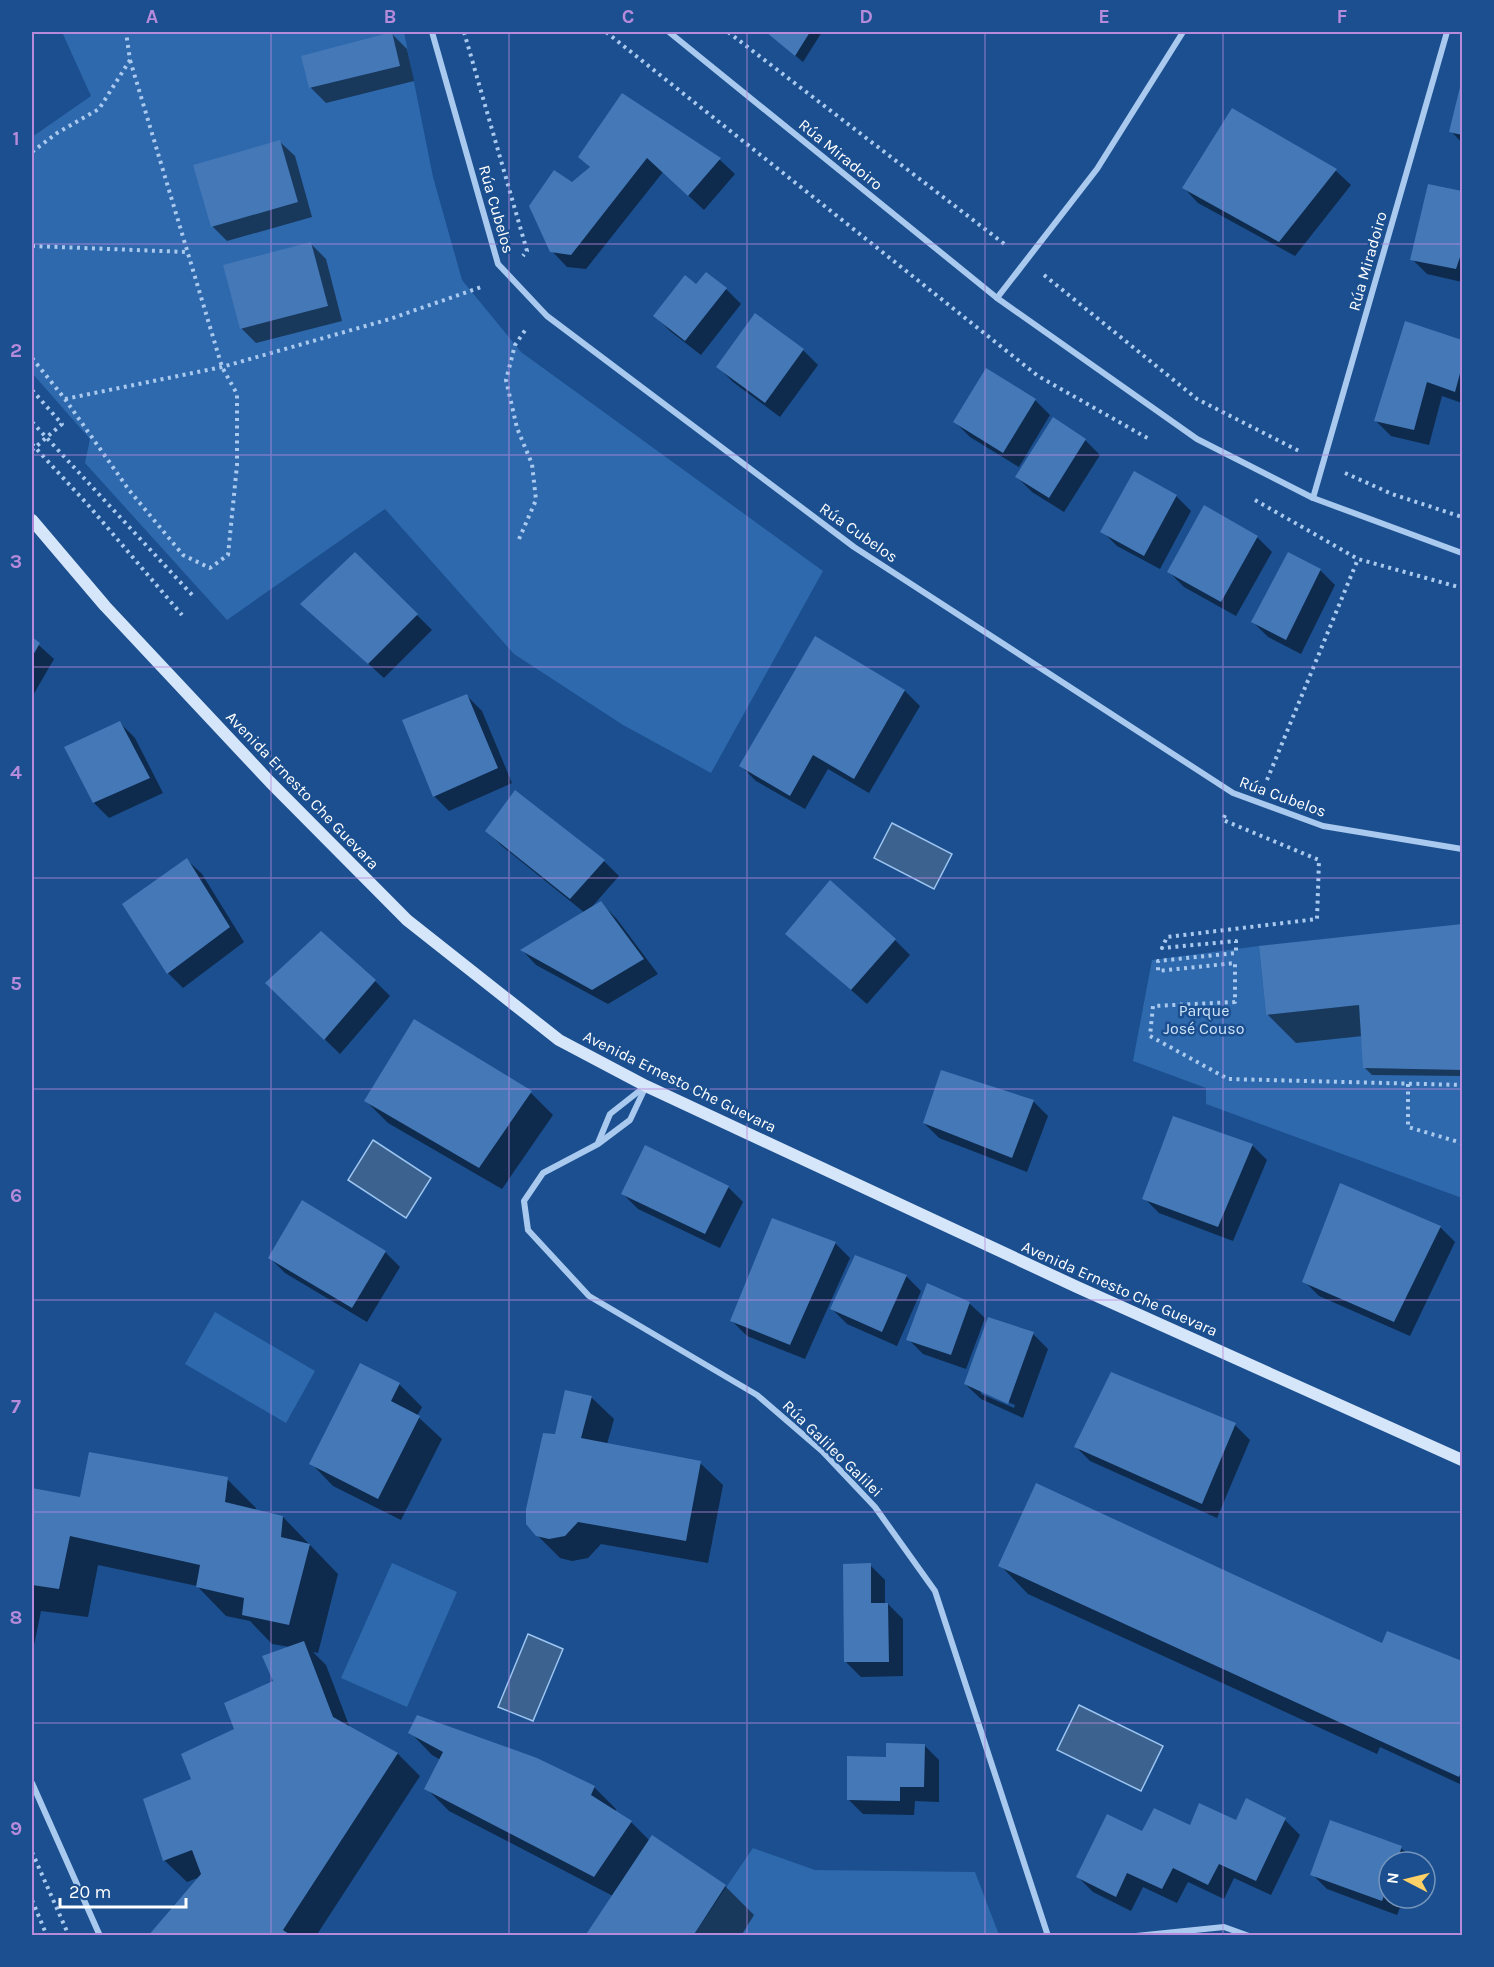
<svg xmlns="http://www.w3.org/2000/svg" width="1494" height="1967" viewBox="0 0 1494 1967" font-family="Karla,sans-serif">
<rect width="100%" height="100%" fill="#1b4f8f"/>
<g fill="#2e69ad">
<polygon points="62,32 404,32 433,177 462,280 521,352 823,571 711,773 623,725 514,654 385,509 227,620 85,463 90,439 32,373 32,137 91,96"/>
<polygon points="1259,946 1266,1015 1359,1005 1364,1068 1462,1070 1462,1198 1206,1104 1206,1088 1133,1061 1152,960"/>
<polygon points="215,1312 315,1371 286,1423 185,1364"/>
<polygon points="392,1563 457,1592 407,1707 341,1678"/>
<polygon points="753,1848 815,1870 975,1872 999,1935 693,1936"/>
</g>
<g fill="#3c6290" stroke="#9cc4f0" stroke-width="1.5">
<polygon points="892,823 952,854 934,889 874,858"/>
<polygon points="373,1140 431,1178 406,1218 348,1180"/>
<polygon points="528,1634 563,1649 533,1721 498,1707"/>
<polygon points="1079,1705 1163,1746 1141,1791 1057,1750"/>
</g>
<g fill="#0007" fill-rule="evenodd">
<polygon points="767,32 822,32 803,62"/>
<polygon points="392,34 407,49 414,81 326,103 311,88 303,57"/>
<polygon points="1462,82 1462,143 1451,131"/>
<polygon points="622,95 720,160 735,174 704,210 663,172 586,269 567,267 552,251 572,184 591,168 580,157"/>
<polygon points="279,141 295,156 312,217 227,241 212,226"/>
<polygon points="1336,171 1351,185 1295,256 1198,203 1184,188"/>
<polygon points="1430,185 1462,192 1462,282 1427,274 1412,259"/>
<polygon points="311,244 326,259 342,321 256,343 241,328"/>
<polygon points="697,286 726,289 741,304 701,355 670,331 655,316"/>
<polygon points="1406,322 1462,342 1462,403 1442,396 1429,445 1391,436 1376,421"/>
<polygon points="803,350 818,365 780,417 733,382 718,367"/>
<polygon points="1035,400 1050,415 1019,467 970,437 955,422"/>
<polygon points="1085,440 1100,455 1064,512 1032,492 1017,477"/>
<polygon points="1176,496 1191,511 1160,569 1117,546 1102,531"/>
<polygon points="1257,537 1272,552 1236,616 1184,587 1169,572"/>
<polygon points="355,554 432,630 384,678 302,604"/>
<polygon points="1288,554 1320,570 1335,585 1301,654 1268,637 1253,622"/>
<polygon points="32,639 54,659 32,697"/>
<polygon points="905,691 920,706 869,793 828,769 805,809 756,781 741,766"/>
<polygon points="467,696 482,711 512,783 449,811 434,796"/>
<polygon points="120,723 135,738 163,793 109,818 94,803 66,748"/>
<polygon points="487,831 604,861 619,876 590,909 601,903 616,918 658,974 608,1004 536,965 522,950 585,913 502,846"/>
<polygon points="187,860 202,874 244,942 183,988 168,973"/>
<polygon points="1462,925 1462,1076 1372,1075 1365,1068 1363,1036 1296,1043 1267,1014 1261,947"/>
<polygon points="787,934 895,940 910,955 867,1004"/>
<polygon points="375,981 390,996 340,1054 282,998"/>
<polygon points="531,1093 553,1115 502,1189 388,1123 366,1101"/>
<polygon points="1033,1101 1048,1116 1027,1172 939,1138 924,1123"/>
<polygon points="1252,1145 1267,1160 1233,1241 1159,1213 1144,1198"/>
<polygon points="728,1187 743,1202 720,1248 638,1209 623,1194"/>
<polygon points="1440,1227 1455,1242 1410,1336 1319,1296 1304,1281"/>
<polygon points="835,1243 850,1258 805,1359 747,1336 732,1321"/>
<polygon points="385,1252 400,1267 367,1322 285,1273 270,1258"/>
<polygon points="906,1276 921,1291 897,1346 847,1324 832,1309"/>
<polygon points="969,1303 985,1318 966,1369 923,1354 908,1339"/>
<path d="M1033,1334L1048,1349L1023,1418L981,1399L965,1384ZM981,1390L1015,1405L1014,1408L981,1394Z"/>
<polygon points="361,1365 399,1384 422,1407 417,1416 442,1439 401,1520 333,1486 311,1463"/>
<polygon points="591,1397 614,1419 607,1444 700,1463 723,1485 708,1563 601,1544 588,1558 572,1561 560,1558 537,1535 556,1436"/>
<polygon points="1235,1425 1250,1440 1217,1518 1090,1461 1075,1446"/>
<polygon points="227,1479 256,1508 255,1511 283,1517 338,1574 318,1653 313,1652 326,1665 350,1728 398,1754 420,1776 316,1936 150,1936 200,1877 187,1882 164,1860 192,1780 275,1681 290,1647 272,1644 250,1621 226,1616 197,1586 98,1565 88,1617 41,1611 33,1650 32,1650 32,1489 81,1498"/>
<polygon points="870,1565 885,1580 885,1604 888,1604 903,1619 903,1676 861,1677 846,1662"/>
<polygon points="1000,1565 1382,1645 1387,1633 1462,1663 1462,1785 1380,1747 1377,1754 1028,1594"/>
<polygon points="410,1732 594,1787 616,1809 615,1812 631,1822 650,1841 652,1837 725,1886 754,1915 741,1936 586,1936 613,1896 449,1811 426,1788 441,1760 432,1755"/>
<polygon points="924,1745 939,1760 939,1802 915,1801 914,1815 863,1814 848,1799 887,1758"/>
<polygon points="1246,1801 1285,1820 1300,1835 1271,1895 1234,1878 1224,1899 1188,1882 1177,1903 1143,1887 1131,1911 1093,1892 1078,1877 1143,1833 1237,1822"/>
<polygon points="1331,1822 1401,1848 1416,1862 1389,1862 1389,1898 1404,1898 1397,1915 1327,1889 1312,1874"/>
</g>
<g fill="#4478b7">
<polygon points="392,32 400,66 309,88 301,56"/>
<polygon points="766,32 810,32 795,56"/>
<polygon points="1462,79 1462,135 1449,132"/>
<polygon points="622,93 721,158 688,196 647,158 571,255 550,252 529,206 554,170 572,182 590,167 578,157"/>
<polygon points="1232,108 1337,169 1279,242 1182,188"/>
<polygon points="280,140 298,202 211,227 193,165"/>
<polygon points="1428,184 1462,191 1462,251 1456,269 1410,260"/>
<polygon points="311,242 328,306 240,329 223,265"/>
<polygon points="706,272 727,288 685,341 653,316 685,275 696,284"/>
<polygon points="755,313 804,349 765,403 716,367"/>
<polygon points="1405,321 1462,340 1462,366 1455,392 1427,382 1414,430 1374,421"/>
<polygon points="986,368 1036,399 1003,453 953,422"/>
<polygon points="1053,417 1086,439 1049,498 1015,477"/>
<polygon points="1134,471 1177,495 1144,556 1100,532"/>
<polygon points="1204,505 1258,536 1221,602 1167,572"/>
<polygon points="355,552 418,614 368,664 300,604"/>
<polygon points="1288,552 1321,569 1286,640 1251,622"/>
<polygon points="815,636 905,690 854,779 813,755 790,796 739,766"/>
<polygon points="32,637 40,643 32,657"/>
<polygon points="467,694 498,768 433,797 402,720"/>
<polygon points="120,721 150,778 93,803 64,747"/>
<polygon points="515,790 605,860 570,899 485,831"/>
<polygon points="187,858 230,927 167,974 122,904"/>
<polygon points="830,880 896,939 851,990 785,934"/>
<polygon points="601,901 644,959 592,990 520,950"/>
<polygon points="1462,924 1462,1070 1363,1068 1359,1005 1266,1015 1259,946"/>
<polygon points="321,931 376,980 324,1040 265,983"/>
<polygon points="414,1019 532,1091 479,1168 364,1101"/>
<polygon points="941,1070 1034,1100 1012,1158 923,1123"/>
<polygon points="1173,1116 1253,1144 1218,1227 1142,1199"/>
<polygon points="645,1145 729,1186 705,1234 621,1194"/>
<polygon points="1340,1183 1441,1226 1394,1322 1302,1282"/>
<polygon points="302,1200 386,1251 352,1308 268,1258"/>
<polygon points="772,1218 836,1242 790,1345 730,1321"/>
<polygon points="855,1255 907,1275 882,1332 830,1309"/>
<polygon points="927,1283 970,1302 951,1355 906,1340"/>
<polygon points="988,1317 1034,1332 1008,1404 964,1384"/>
<polygon points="360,1363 400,1383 391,1401 420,1416 378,1499 309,1464"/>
<polygon points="1111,1372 1236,1423 1202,1504 1074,1447"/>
<polygon points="565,1390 592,1396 581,1438 701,1461 686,1541 578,1522 565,1536 549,1539 536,1536 526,1524 526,1509 543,1433 555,1434"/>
<polygon points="89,1452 228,1477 225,1502 283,1516 281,1537 310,1544 289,1625 242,1615 244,1598 196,1587 200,1565 70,1536 59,1589 32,1585 32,1488 80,1497"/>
<polygon points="1036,1483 1382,1643 1387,1631 1462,1661 1462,1770 1459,1777 998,1566"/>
<polygon points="871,1563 871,1603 888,1603 889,1662 844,1662 843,1564"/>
<polygon points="304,1641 333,1717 398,1753 283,1930 292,1936 148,1936 201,1874 192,1850 163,1861 143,1799 191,1779 181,1754 234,1729 224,1703 273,1681 262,1656"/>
<polygon points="417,1715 537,1758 595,1786 591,1795 632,1821 594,1877 424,1789 443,1752 408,1733"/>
<polygon points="886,1743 925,1744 924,1787 900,1787 900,1801 847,1800 847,1756 886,1757"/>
<polygon points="1246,1798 1286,1818 1256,1881 1219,1864 1208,1885 1173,1868 1162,1889 1127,1873 1116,1897 1076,1877 1107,1814 1142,1831 1154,1808 1190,1825 1199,1803 1236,1820"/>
<polygon points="1330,1820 1402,1846 1397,1862 1389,1862 1389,1883 1382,1901 1310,1875"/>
<polygon points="652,1835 726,1885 693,1936 585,1936"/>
</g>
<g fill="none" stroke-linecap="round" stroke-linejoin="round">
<g stroke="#a9c9ee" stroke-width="4" stroke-dasharray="3 4.5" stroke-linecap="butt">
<polyline points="464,32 527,251 523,256"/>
<polyline points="606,32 1038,376 1149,439"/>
<polyline points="728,32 1007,246"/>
<polyline points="32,152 57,133 99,109 130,60 126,32"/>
<polyline points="32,246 187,252"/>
<polyline points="1044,275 1197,399 1301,452"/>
<polyline points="32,358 65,399 129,490 183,555 210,568 228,555 237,465 237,394 222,367 130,60"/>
<polyline points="32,390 62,424 32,450"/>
<polyline points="65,399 222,367 390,319 484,286"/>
<polyline points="32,422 195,598"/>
<polyline points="32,444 89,506 182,615"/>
<polyline points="1345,473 1392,494 1462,517"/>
<polyline points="1255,500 1358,559 1462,588"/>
<polyline points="519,539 536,500 532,464 517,428 506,380 515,345 526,329"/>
<polyline points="1267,780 1358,559"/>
<polyline points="1225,815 1223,820 1319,860 1317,919 1167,937 1162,948 1236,941 1236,953 1158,961 1158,971 1235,963 1235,1002 1153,1006 1150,1036 1228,1079 1462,1085"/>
<polyline points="1408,1084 1408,1127 1462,1143"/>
<polyline points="32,1852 69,1936"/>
<polyline points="32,1900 47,1936"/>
</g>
<g stroke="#a9c9ee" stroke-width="6">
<polyline points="432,32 498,264 547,316 854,547 1233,793 1323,826 1462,849"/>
<polyline points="669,32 997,298 1197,439 1313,498 1462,553"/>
<polyline points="997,298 1097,169 1183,32"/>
<polyline points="1313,498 1447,32"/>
<polyline points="646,1086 630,1120 598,1144 543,1173 524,1201 528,1230 589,1296 757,1395 822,1451 875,1507 935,1591 1048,1936"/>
<polyline points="598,1143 610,1114 643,1088"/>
<polyline points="32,1783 100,1936"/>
<polyline points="1136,1936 1224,1927 1249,1936"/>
</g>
<polyline stroke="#d6e6fa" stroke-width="12" points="32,520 105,606 270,782 407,920 559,1040 646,1086 1077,1287 1462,1460"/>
</g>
<path fill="none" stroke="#b68bdc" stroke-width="1.5" stroke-opacity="0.55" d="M271,32V1936M509,32V1936M747,32V1936M985,32V1936M1223,32V1936M32,244H1462M32,455H1462M32,667H1462M32,878H1462M32,1089H1462M32,1300H1462M32,1512H1462M32,1723H1462"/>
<g text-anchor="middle" stroke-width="5" stroke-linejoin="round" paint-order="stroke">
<g font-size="16" fill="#fff" stroke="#1b4f8f">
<text transform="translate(841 154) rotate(39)" y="6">Rúa Miradoiro</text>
<text transform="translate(497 209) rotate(74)" y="6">Rúa Cubelos</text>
<text transform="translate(1367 261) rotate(-74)" y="6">Rúa Miradoiro</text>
<text transform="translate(859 532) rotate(35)" y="6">Rúa Cubelos</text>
<text transform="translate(303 790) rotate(46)" y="6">Avenida Ernesto Che Guevara</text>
<text transform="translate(1283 796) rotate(20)" y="6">Rúa Cubelos</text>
<text transform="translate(680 1081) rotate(26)" y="6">Avenida Ernesto Che Guevara</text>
<text transform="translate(1120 1288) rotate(24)" y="6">Avenida Ernesto Che Guevara</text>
<text transform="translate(833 1448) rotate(44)" y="6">Rúa Galileo Galilei</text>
</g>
<g font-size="16" fill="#cfe3fa" stroke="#1b4f8f">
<text x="1204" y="1016">Parque<tspan x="1204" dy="18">José Couso</tspan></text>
</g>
</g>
<rect width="1494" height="1967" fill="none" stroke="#1b4f8f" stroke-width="66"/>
<g transform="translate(1407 1880) rotate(277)"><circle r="28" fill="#1b4f8f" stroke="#7695bc" stroke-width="1.5"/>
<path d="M0-4.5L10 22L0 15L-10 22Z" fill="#ffd166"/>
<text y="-9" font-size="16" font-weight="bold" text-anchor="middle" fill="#ffffff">N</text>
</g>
<path d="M60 1898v9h126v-9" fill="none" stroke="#ffffff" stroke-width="3"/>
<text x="69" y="1898" font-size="18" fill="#ffffff" stroke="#1b4f8f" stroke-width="4.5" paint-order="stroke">20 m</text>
<rect x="33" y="33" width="1428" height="1901" fill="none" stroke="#b68bdc" stroke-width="2"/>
<g font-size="20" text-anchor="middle" font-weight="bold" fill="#b68bdc">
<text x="152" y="23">A</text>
<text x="390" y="23">B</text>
<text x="628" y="23">C</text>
<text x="866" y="23">D</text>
<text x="1104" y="23">E</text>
<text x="1342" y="23">F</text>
<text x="16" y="145">1</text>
<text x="16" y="357">2</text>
<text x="16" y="568">3</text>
<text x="16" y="779">4</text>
<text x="16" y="990">5</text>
<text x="16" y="1202">6</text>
<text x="16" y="1413">7</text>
<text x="16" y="1624">8</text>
<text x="16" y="1835">9</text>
</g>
</svg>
